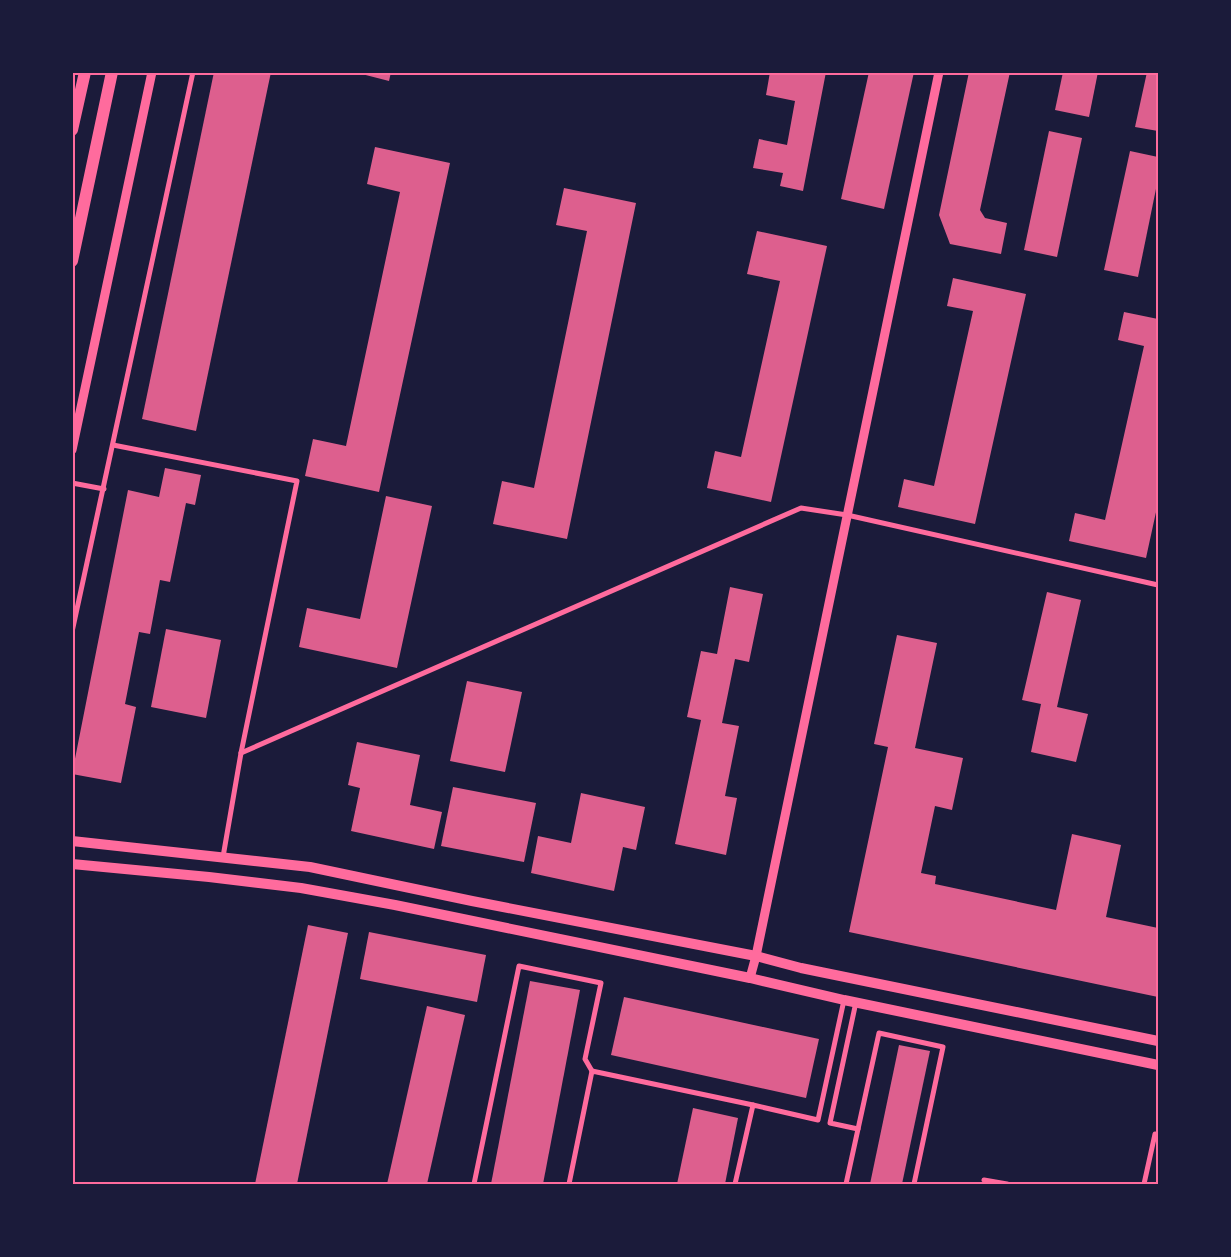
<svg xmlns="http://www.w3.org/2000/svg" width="1231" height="1257" viewBox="0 0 1231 1257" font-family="'PT Sans',sans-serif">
<rect width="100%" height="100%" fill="#1b1b3a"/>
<g fill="#dd5f8e">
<polygon points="214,72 271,72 196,431 142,419"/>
<polygon points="354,72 391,72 389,81"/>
<polygon points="770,72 826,72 803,191 780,186 783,173 753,168 759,139 787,145 795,101 766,95"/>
<polygon points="869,72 914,72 884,209 841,199"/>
<polygon points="969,72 1010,72 980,210 985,218 1007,223 1001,254 950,244 939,215"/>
<polygon points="1063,72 1098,72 1089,117 1055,110"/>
<polygon points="1147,72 1158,72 1158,131 1135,127"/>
<polygon points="1049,131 1082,138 1057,257 1024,250"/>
<polygon points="375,147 450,163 379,492 305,476 313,439 346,446 400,192 367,184"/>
<polygon points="1130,151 1158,157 1158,179 1138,277 1104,270"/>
<polygon points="564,188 636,203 567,539 493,524 502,481 534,488 587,231 556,225"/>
<polygon points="757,231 827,246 771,502 707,488 715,451 741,457 780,281 747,274"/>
<polygon points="953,278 1026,294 975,524 898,507 904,479 934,486 973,311 947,306"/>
<polygon points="1124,312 1158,319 1158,503 1146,558 1069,541 1075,513 1105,520 1144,346 1118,340"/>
<polygon points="165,468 201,475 195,505 186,503 170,582 160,580 150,634 139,632 125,704 136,707 121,783 72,774 128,490 159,497"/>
<polygon points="386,496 432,506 397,668 299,647 307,608 360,619"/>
<polygon points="730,587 763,594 749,662 735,659 722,723 739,726 725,796 737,798 726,855 675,844 701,720 687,717 701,651 717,654"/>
<polygon points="1047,592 1081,600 1057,707 1088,714 1076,762 1031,752 1041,704 1022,700"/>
<polygon points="166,629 221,640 206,718 151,707"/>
<polygon points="897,635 937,643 915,748 963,758 952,810 935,806 921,873 936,876 935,884 1056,910 1072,834 1121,845 1106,917 1158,928 1158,997 849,932 888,747 874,744"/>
<polygon points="467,681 522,692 505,772 450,761"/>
<polygon points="357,742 420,755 410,805 442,812 434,849 351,831 360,788 348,785"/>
<polygon points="453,787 536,803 524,862 441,846"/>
<polygon points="581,793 645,807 636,850 623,847 614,891 531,873 538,836 571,843"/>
<polygon points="308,925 348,933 297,1184 255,1184"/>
<polygon points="369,932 486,955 477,1002 360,979"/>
<polygon points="530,981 580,990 543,1184 491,1184"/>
<polygon points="624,997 819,1039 806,1098 611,1055"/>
<polygon points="427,1006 465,1015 427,1184 387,1184"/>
<polygon points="899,1045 930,1051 902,1184 870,1184"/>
<polygon points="693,1108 738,1118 725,1184 677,1184"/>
</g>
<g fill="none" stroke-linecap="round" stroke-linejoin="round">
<g stroke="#ff6b9d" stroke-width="5">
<polyline points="113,445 297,481 241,753 223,857"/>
<polyline points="72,483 104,489"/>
<polyline points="72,632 193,72"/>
<polyline points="241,753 801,508 847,515 1158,585"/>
<polyline points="856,1002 830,1123 858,1129"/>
<polyline points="984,1180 1007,1184"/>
<polyline points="474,1184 519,966 601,983 585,1059 592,1071"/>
<polyline points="569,1184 592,1071 753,1105"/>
<polyline points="735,1184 753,1105 818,1120 844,1000"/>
<polyline points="846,1184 879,1033 943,1047 914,1184"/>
<polyline points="1144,1184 1155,1134"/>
</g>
<g stroke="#ff6b9d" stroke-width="9">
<polyline points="72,450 152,72"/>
<polyline points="750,978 756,956 939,72"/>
</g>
<g stroke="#ff6b9d" stroke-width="10">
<polyline points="72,841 310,867 472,901 756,956 801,968 1158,1041"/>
<polyline points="72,864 209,877 301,888 395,905 750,978 844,1000 1158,1065"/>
</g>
<g stroke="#ff6b9d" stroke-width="12">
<polyline points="72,130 85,72"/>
<polyline points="72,261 112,72"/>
</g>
</g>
<rect width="1231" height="1257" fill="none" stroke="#1b1b3a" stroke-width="148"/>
<rect x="74" y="74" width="1083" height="1109" fill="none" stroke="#ff6b9d" stroke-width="2"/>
</svg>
